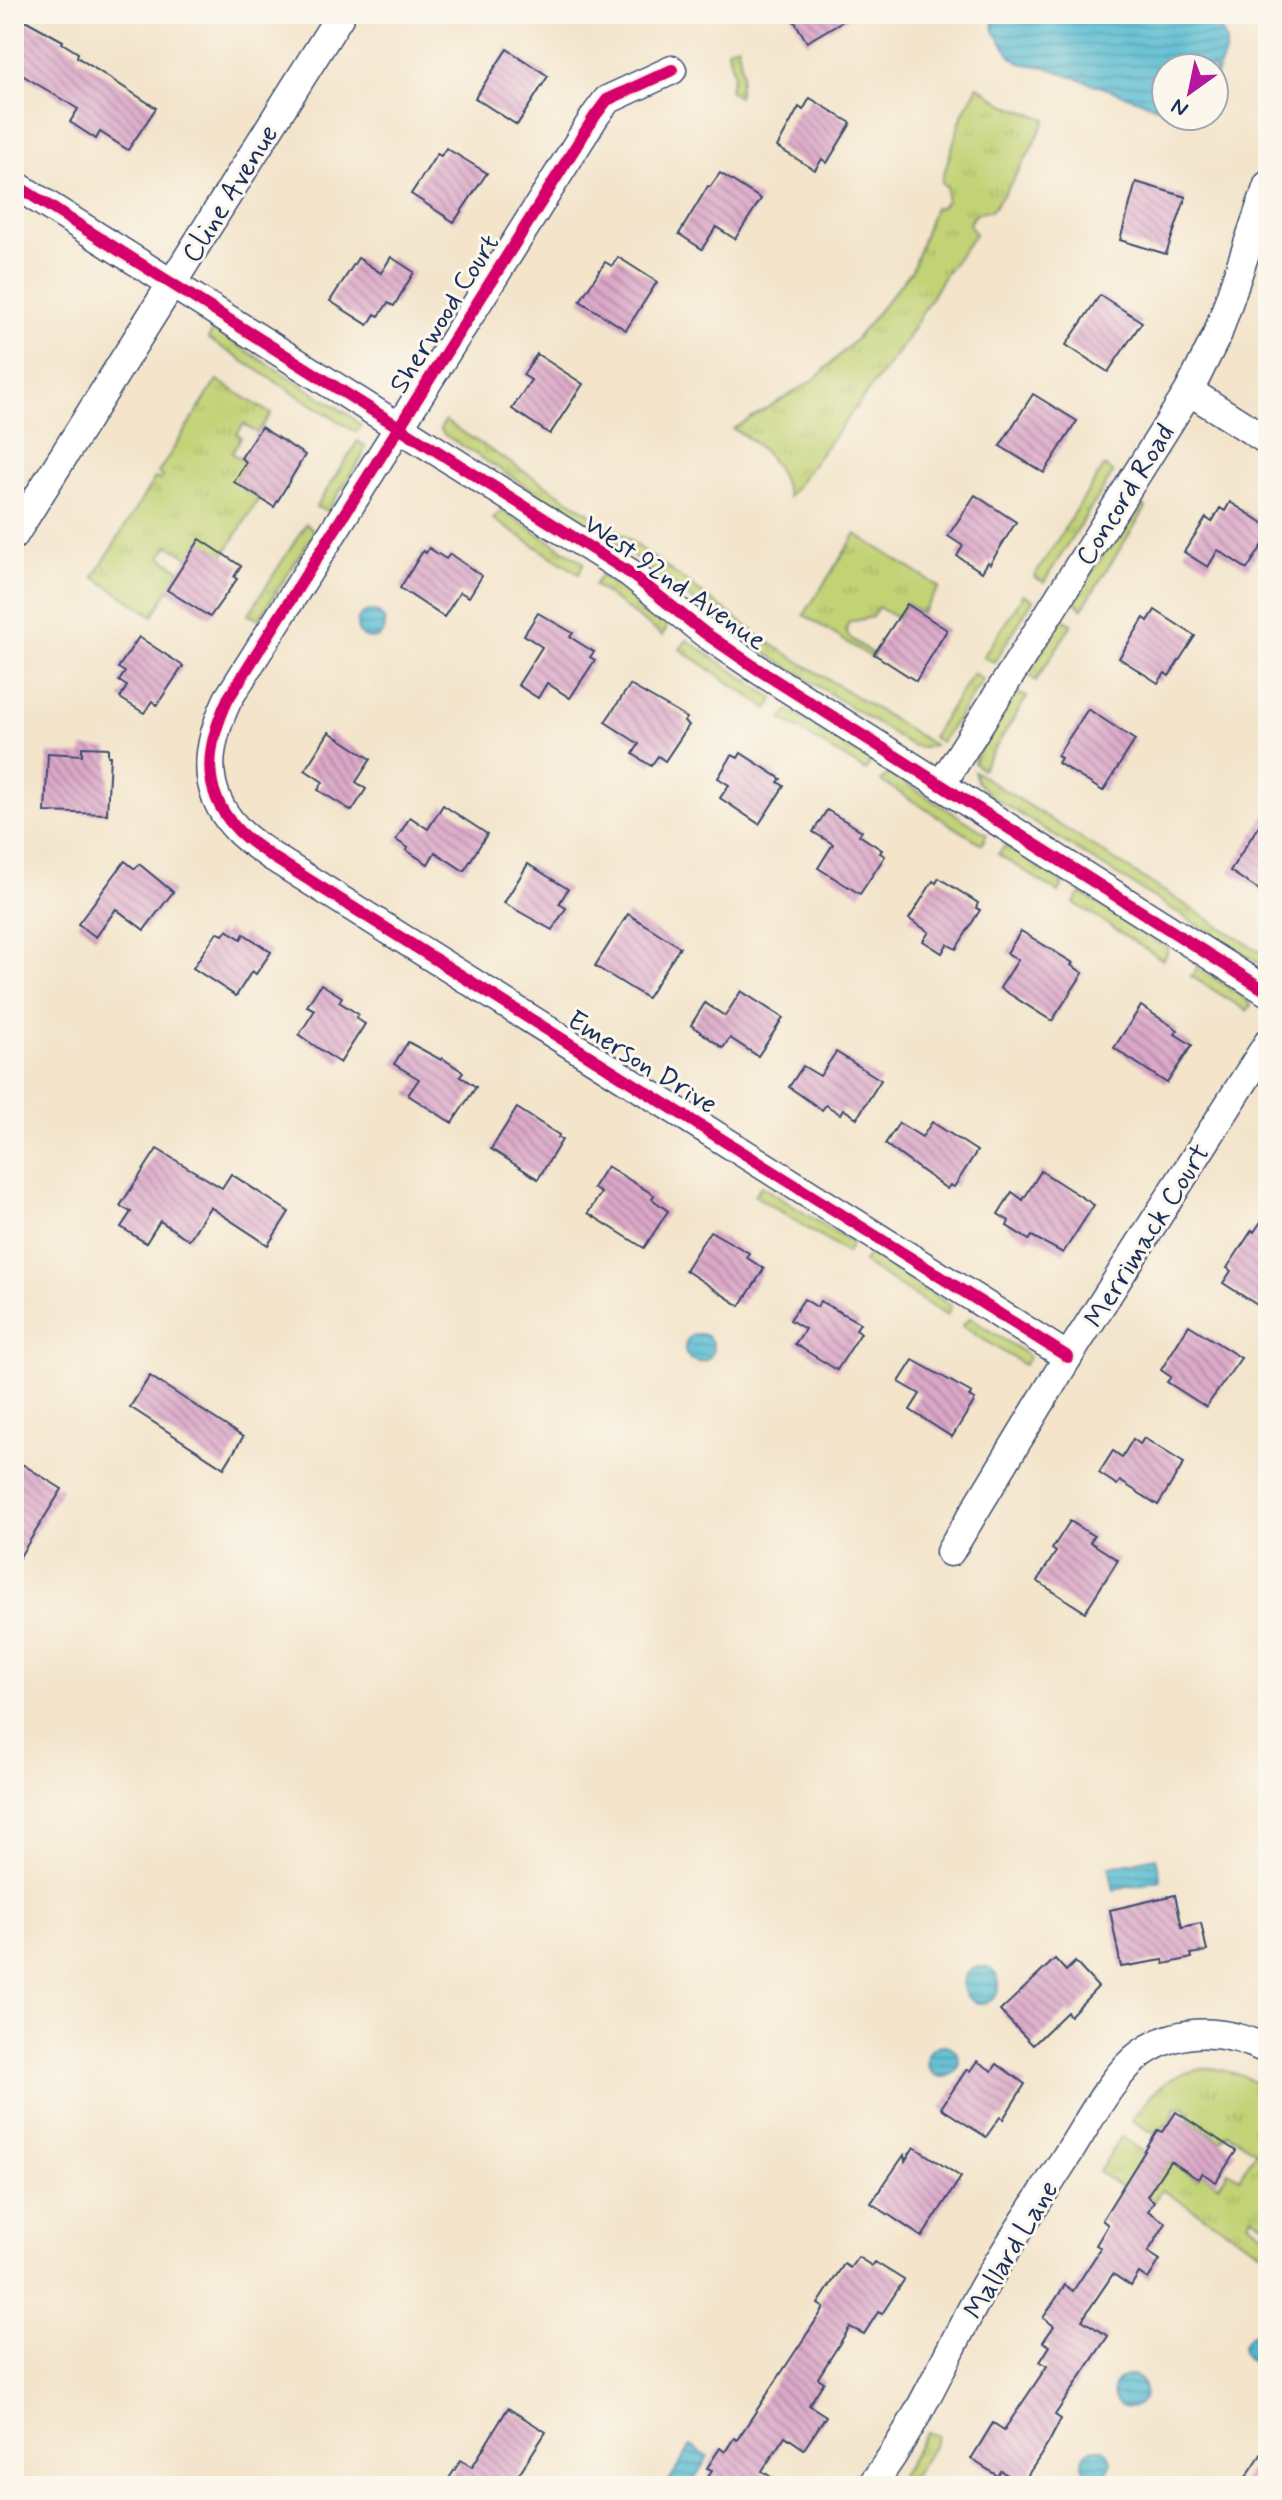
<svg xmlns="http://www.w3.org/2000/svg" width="1282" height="2500" viewBox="0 0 1282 2500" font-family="Mynerve,sans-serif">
<defs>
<pattern id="grass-tufts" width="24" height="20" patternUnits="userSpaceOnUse" patternTransform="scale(2)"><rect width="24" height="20" fill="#c2d274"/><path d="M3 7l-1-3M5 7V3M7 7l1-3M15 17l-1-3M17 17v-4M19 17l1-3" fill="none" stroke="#a6b567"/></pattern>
<pattern id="water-rules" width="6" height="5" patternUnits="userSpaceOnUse" patternTransform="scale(2)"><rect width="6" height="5" fill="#52bad0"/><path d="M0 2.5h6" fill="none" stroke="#4398ac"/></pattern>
<pattern id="building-back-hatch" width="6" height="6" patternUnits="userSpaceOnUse" patternTransform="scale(2)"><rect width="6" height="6" fill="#dba7c7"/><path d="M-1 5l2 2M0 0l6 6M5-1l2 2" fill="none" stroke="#b188a5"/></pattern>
</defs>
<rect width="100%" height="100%" fill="#fbf7ec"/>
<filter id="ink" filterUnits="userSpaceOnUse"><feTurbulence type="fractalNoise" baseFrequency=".0125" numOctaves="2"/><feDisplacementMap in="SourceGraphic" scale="16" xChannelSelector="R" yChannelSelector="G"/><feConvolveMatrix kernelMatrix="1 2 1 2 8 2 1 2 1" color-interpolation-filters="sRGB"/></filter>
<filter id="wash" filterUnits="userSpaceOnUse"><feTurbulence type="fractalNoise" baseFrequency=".006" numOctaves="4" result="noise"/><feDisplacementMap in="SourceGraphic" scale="32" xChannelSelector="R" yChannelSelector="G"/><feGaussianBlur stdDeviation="1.8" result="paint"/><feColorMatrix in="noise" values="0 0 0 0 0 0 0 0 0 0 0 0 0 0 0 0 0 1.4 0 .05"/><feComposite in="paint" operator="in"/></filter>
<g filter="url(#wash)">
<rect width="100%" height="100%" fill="#f3e4ca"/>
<g fill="url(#grass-tufts)" stroke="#6e8069" stroke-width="2">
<polygon points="738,45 742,73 738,97 729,90 734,74 727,49"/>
<path d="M978,86L1004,104L1046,119C1030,152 1014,182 991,211C980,210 974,214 969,224L975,234L942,279L904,344L788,497C782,467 760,442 733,429L815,379L855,340L912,270L934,208L941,207L946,201L947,187L941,183L963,113Z"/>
<polygon points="213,330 348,414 361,426 356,432 208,339"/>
<polygon points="217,380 271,414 257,433 244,424 237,434 241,437 232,453 246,462 234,482 259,498 224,555 189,558 168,545 161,557 180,570 153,616 94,577 155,478 160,480 163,477 158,473"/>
<polygon points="445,421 616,530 771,644 934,745 923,748 911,745 753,645 609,538 445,435 440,429"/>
<polygon points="358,441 365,446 362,457 327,511 316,507"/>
<polygon points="1104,466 1113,473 1044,582 1034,577"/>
<polygon points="1136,503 1146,508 1082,609 1074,601"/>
<polygon points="501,510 584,563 579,574 493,519"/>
<polygon points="306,524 315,531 259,619 248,615"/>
<polygon points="856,534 939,587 922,613 907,604 897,618 878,607 872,617 849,622 846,629 849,637 874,655 872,658 804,615"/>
<polygon points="601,575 668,625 663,636 594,585"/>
<polygon points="1024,594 1033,600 994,662 983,657"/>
<polygon points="1062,619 1072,624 1036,681 1028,674"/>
<polygon points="687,640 773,698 768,709 680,649"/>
<polygon points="973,673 983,680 941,742 932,737"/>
<polygon points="1017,693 1027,697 982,769 974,763 976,757"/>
<polygon points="789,710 871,760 866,771 782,719"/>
<polygon points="974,771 1268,957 1268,969 988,794 977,781"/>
<polygon points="889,773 987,834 982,844 881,781"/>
<polygon points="1005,846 1063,883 1059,893 998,854"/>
<polygon points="1081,893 1168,949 1163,960 1074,903"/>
<polygon points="1197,968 1237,992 1251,1005 1247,1011 1191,976"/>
<polygon points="761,1186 852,1243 847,1253 754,1195"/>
<polygon points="870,1254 951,1306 947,1316 863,1263"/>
<polygon points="970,1318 1026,1354 1029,1358 1024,1365 962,1326"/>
<path d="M1212,2068L1242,2075L1268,2091V2226L1252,2216L1248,2222L1268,2236V2249L1265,2254L1162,2190L1154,2201L1126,2183L1123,2188L1099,2172L1121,2137L1144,2152L1143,2155L1164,2169L1170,2161L1197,2179L1202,2173L1219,2185L1228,2171L1239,2178L1256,2151L1228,2133L1221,2141L1189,2120L1190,2115L1183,2106L1176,2107C1172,2121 1165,2129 1152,2133L1132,2120C1156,2087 1169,2072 1212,2068Z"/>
<polygon points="927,2432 938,2436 936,2441 907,2486 894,2486"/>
</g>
<g fill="url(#water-rules)" stroke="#367497" stroke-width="2">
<path d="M985,14H1202C1235,35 1229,48 1214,79V68H1166V110L1046,67L1020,63L1011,56L994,31L993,21Z"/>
<circle cx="371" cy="625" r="14"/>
<circle cx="699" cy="1348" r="14"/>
<polygon points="1156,1857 1161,1880 1114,1890 1109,1867"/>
<circle cx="981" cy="1985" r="18"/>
<circle cx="943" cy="2061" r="16"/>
<path d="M1261,2331L1268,2333V2362C1241,2369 1232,2339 1261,2331Z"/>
<circle cx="1129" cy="2392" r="16"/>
<polygon points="691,2446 708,2457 690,2486 676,2486 669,2481"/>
<circle cx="1097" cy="2462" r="14"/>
</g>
<g id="blocks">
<g fill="url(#building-back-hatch)">
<polygon points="14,14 63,41 62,43 78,53 77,57 156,108 128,150 100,132 96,139 70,122 78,109 14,70"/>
<polygon points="790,14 854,14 807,42"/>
<polygon points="507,49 548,76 517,125 475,98"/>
<polygon points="810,98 851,123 827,163 822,159 815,170 777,147 799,107 803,110"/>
<polygon points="446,148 487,173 454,222 411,194 437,154 441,156"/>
<polygon points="720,173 761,199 735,239 716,227 702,249 679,234 708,186 710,187"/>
<polygon points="1136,182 1186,197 1166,254 1120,240"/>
<polygon points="391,257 414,272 394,306 388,303 379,316 375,314 368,325 330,301 358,258 381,273"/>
<polygon points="618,257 657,282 626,330 580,301 605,262 612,266"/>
<polygon points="1100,295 1142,322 1108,372 1066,345"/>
<polygon points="537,354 583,384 550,434 512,409 531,380 523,375"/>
<polygon points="1033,394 1077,421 1044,473 1000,446"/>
<polygon points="261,427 305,455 274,507 234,482 246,462 241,458"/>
<polygon points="975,495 1016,522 990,564 988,562 982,572 957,556 963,546 948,536"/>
<polygon points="1230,502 1268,526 1268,537 1247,569 1218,550 1208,567 1184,552 1206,518 1212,522 1220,508 1225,511"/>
<polygon points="200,539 241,566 234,577 237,579 210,617 167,590"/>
<polygon points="429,548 446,559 450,554 482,576 469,597 460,592 444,617 400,588 423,551 426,553"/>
<polygon points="907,604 947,630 916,681 874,654"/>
<polygon points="1155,610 1195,636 1169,676 1165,673 1158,683 1119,658 1144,618 1148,621"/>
<polygon points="538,613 573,633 570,637 594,652 590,657 595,660 570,698 547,683 538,698 518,685 542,647 524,635"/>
<polygon points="139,637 183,666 157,705 152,701 144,713 120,698 127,686 119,681 125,672 118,668"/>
<polygon points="630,685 687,718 684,722 689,725 665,761 658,756 651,766 633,754 639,744 605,722"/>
<polygon points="1088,709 1135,740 1103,791 1058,763 1061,758 1057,756"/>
<polygon points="329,732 371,759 356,782 366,789 352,811 318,790 323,782 305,770"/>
<polygon points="82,747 108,748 108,756 110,756 107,814 45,812 48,753 82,755"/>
<polygon points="741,753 781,779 778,782 784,786 759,824 720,798 729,785 718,778 732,755 738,758"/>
<polygon points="443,805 487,834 464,871 435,852 428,864 406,850 408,848 396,840 410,817 428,829"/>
<polygon points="827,810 862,831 859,835 882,850 880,853 885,856 860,894 818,868 833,844 813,832"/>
<polygon points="1268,811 1268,896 1230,871"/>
<polygon points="125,861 135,869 139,864 173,892 144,930 116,909 96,937 78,924"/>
<polygon points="528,864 568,889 559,904 566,908 552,930 504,903"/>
<polygon points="939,878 978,903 976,908 980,910 956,949 947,944 942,953 923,941 929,932 909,919 933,881 936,883"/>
<polygon points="628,914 680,947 647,998 595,966"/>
<polygon points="227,930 241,939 244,934 271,952 256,974 252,971 236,996 193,968 217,932 223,935"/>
<polygon points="1021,931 1073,963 1071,965 1083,973 1052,1021 1000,988 1018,960 1007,953"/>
<polygon points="321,984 342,997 339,1002 358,1014 356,1018 365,1024 340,1063 299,1035 315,1010 307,1006"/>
<polygon points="741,991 783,1018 758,1056 730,1038 723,1048 691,1025 705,1003 725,1016"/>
<polygon points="1141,1006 1178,1030 1175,1034 1192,1045 1167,1083 1114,1048"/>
<polygon points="408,1042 441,1060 442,1058 463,1072 460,1076 476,1087 452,1123 408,1095 419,1079 394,1064"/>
<polygon points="836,1052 881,1080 857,1118 843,1109 840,1114 826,1105 822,1110 789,1087 803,1066 820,1076"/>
<polygon points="517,1108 559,1135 558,1138 562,1140 538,1179 491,1149"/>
<polygon points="932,1122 977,1151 954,1187 950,1185 947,1189 885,1144 899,1123 922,1137"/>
<polygon points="157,1149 222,1188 231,1174 289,1212 268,1245 210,1207 189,1240 160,1221 146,1243 121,1227 131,1212 120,1206"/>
<polygon points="607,1166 654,1195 652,1199 668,1211 644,1248 588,1213 601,1193 593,1188"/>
<polygon points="1041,1171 1094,1205 1063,1253 1032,1236 1029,1240 1007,1226 1009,1221 998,1214 1012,1192 1023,1200"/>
<polygon points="1268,1211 1268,1312 1223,1283 1231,1271 1227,1268 1252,1230 1254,1232"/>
<polygon points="710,1231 749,1253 746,1257 764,1269 740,1306 685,1270"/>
<polygon points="804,1299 817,1307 820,1301 860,1323 856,1329 861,1333 837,1370 795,1344 805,1329 790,1320"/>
<polygon points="1189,1325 1241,1358 1206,1407 1167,1382 1171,1377 1161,1370"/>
<polygon points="913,1360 972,1393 969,1397 975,1400 952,1437 910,1410 920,1394 899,1382"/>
<polygon points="150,1376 243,1437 224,1468 130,1407"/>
<polygon points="1144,1438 1184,1463 1158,1505 1120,1481 1117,1485 1099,1473 1113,1451 1122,1457 1133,1439 1140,1444"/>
<polygon points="14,1459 62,1489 14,1566"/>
<polygon points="1070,1521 1094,1536 1090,1542 1118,1560 1085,1612 1037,1581 1056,1552 1052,1549"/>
<polygon points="1175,1895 1182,1927 1201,1923 1207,1951 1191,1954 1192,1958 1164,1964 1163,1960 1121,1967 1110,1910"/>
<polygon points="1055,1959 1066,1971 1075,1962 1098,1987 1070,2016 1067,2012 1033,2045 1000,2011"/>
<polygon points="977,2061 992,2071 997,2064 1025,2084 1003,2119 1000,2117 986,2137 941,2108 967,2069 970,2071"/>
<polygon points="1176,2112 1236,2151 1216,2182 1202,2173 1198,2179 1170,2161 1147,2196 1154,2201 1148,2211 1166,2223 1148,2252 1160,2260 1148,2279 1139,2273 1131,2286 1113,2274 1082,2320 1108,2336 1055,2415 1061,2419 1048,2444 1022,2484 1001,2471 998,2476 971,2459 993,2423 1004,2430 1047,2366 1040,2362 1050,2346 1043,2342 1054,2326 1043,2318 1065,2285 1073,2291 1101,2248 1096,2245 1108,2225 1102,2220 1158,2130 1163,2132"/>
<polygon points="914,2147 961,2177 922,2237 871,2203 904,2155 905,2161"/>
<polygon points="858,2257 872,2266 875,2262 904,2280 882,2314 878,2312 864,2334 850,2327 818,2378 824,2382 809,2405 826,2416 804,2449 785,2436 762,2471 785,2486 702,2486 712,2470 707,2468 720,2448 725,2452 734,2438 737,2440 824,2308 818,2304 844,2264 850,2268"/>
<polygon points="508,2408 546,2432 511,2486 444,2486 461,2460 472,2467"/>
<polygon points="1268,2444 1268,2486 1240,2486"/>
</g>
</g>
</g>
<g filter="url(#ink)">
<use href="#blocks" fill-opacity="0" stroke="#3b4a6e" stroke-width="2"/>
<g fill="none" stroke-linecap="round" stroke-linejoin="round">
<g stroke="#3b4a6e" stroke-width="31">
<g id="minor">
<path d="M672,70L607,100L595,116L228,699C207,744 199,788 236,828C245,839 259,847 271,856L1068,1357"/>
<polyline points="14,184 630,573 705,633 759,670 1268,992"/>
<polyline points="1189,391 1268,441"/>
<polyline points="14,535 341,14"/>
<polyline points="941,785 1189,391 1218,333 1268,185"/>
<polyline points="950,1552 1068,1357 1268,1043"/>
<path d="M871,2486C917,2426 945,2356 982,2290C1010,2241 1043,2194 1073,2146C1090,2119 1115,2072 1142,2053C1181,2026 1227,2029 1268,2050"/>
</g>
</g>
<use href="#minor" stroke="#fff" stroke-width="28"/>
<g stroke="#fbf7ec" stroke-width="17">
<g id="cycleway">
<path d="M672,70L607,100L595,116L228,699C207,744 199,788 236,828C245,839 259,847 271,856L1068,1357"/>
<polyline points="14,184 630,573 705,633 759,670 1268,992"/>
</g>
</g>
<use href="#cycleway" stroke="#d6006c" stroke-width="12"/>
</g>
</g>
<g text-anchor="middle" stroke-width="6" stroke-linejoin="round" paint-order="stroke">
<g font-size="28" fill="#1b2f5e" stroke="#fbf7ec">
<text transform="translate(229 193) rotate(-58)" y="10">Cline Avenue</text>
<text transform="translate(443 313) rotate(-58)" y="10">Sherwood Court</text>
<text transform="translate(1124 494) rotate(-58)" y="10">Concord Road</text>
<text transform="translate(676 581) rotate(35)" y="10">West 92nd Avenue</text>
<text transform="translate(643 1061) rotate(32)" y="10">Emerson Drive</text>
<text transform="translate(1146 1235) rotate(-58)" y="10">Merrimack Court</text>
<text transform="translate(1010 2249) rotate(-59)" y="10">Mallard Lane</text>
</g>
</g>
<rect width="1282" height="2500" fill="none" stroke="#fbf7ec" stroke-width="48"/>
<g transform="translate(1190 92) rotate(213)"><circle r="38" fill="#fbf7ec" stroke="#a1a7b3" stroke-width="2"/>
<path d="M0-6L14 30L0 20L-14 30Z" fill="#b5179e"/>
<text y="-12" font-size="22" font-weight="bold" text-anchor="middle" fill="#1b2f5e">N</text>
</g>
</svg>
